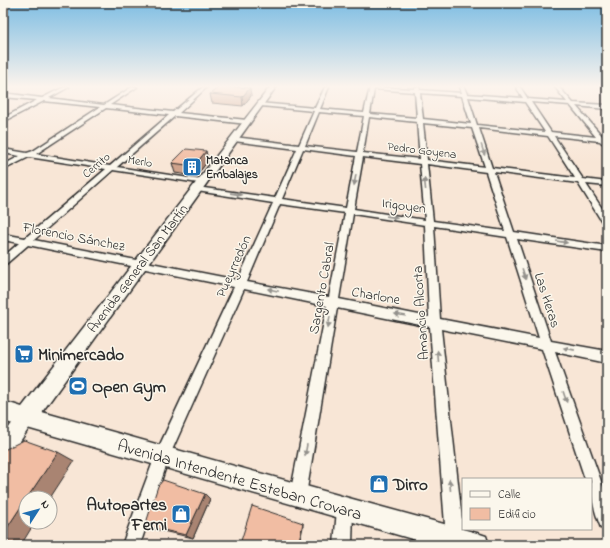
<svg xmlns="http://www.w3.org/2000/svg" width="610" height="548" viewBox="0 0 610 548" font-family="'Indie Flower',sans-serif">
<rect width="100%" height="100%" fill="#f8e6d6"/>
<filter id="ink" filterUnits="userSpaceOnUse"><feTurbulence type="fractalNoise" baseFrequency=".025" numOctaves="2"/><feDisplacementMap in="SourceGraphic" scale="8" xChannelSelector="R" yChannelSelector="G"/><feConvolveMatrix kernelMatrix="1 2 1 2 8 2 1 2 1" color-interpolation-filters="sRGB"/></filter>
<g filter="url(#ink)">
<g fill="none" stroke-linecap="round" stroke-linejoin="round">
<g stroke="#2b2b2b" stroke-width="3">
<g id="minor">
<path d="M64,87H69L49,98L104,105L132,87H137L110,105L173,112L203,87H207L179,113L247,120L250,122L247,124L175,116L117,167L202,180H205V184L113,170L34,240L238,280L273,203L197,191L193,189L197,187L275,198L297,149L234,141L231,139L234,137L299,145L314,111L261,106L258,104L259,103L315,108L325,87H329L320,109L364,113L370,87L415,89V87H419L420,90L462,93L460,87H464L467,94L523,98L516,87H520L528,99L567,102L555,87H559L573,103L607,105V109L576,106L604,138H607L606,143H602L600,141L554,136L583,179L607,182V186L586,184L607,216V226L604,225L578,183L494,172L514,232L607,246V252L517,239L551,341L607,351V363L555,352L607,498V530L601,528C594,510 591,498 591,479H585L542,349L441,329L464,538L461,544H449L446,538L430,327L337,308L306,495L304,501L298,503L292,501L290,495L327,306L244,289L169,457L140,545H122L157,451L234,287L28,245L6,264L3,265V257L19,243L3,240V234L25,238L106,169L29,157L3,170V165L20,156L3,153V149L27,153L33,151L100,107L44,101L3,122V118L37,100L3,97V93L42,98ZM374,89L415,92L417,118L370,114ZM420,93L462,96L471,124L423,119ZM468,97L525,102L545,132L477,125ZM531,102L570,105L596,137L551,132ZM106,108L169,115L110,166L36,154ZM319,112L364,116L357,152L305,146ZM369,117L417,122L420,159L363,153ZM423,123L472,128L485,167L427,160ZM479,128L548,136L575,178L492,168ZM303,149L356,156L346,208L282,199ZM363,157L420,164L425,220L354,209ZM427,164L486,172L505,231L433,221ZM280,204L345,213L329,297L247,282ZM353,214L425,225L429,317L339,299ZM434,226L507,237L539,338L440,319Z"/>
<polygon points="345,501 351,503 353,509 352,545 334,545 337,509 339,503"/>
</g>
</g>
<g stroke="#2b2b2b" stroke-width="3">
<polygon id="tertiary" points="26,410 32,412 34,418 32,424 9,457 3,460 3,436 20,412"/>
</g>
<g stroke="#2b2b2b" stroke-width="3">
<polygon id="secondary" points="270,87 276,87 42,412 345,497 477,533 486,536 489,545 433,545 3,421 3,401 22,407"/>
</g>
<use href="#minor" fill="#fbf7ec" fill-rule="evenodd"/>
<use href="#tertiary" fill="#fbf7ec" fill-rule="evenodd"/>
<use href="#secondary" fill="#fbf7ec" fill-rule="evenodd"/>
</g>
<g fill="#cfa38c" stroke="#2b2b2b">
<polygon points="250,88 251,96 243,106 212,103 210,94"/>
<polygon points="206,151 208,161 196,176 175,173 172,163"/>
<polygon points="210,499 193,538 154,529 145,526"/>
</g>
<g fill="#a98472" stroke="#2b2b2b">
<polygon points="250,88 251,96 243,106 242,97"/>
<polygon points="206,151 208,161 196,176 194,166"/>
<polygon points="58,452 74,461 50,498 27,498"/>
<polygon points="205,494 210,499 193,538 186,535"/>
<polygon points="26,499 26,522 35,522 21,545 3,545 3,534"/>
<polygon points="303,523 303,527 299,545 298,545"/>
</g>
<g fill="#f1bda3" stroke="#2b2b2b">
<polygon points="219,87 235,87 250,88 242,97 210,94"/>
<polygon points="186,149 206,151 194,166 172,163"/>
<polygon points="24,440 58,452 27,498 26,498 26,499 3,534 3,452 6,449"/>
<polygon points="163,480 205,494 186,535 145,526 158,486"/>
<polygon points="252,506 303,523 298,545 242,545 240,544"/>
</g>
<defs><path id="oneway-solid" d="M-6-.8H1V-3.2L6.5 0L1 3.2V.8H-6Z"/></defs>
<g fill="#93918c">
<use href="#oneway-solid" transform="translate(483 150) rotate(72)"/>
<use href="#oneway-solid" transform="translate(355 180) rotate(100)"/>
<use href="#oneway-solid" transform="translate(425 184) rotate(-96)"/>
<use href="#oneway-solid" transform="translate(236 194) rotate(8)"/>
<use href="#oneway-solid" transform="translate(392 217) rotate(8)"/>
<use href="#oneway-solid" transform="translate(562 242) rotate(9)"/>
<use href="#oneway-solid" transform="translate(524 274) rotate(72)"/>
<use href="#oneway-solid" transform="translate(273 290) rotate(-168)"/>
<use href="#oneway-solid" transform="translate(400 315) rotate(-170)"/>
<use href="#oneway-solid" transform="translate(329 322) rotate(100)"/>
<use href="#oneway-solid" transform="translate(569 349) rotate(-169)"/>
<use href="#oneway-solid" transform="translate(438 356) rotate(-95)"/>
<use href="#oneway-solid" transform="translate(565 397) rotate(71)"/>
<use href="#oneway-solid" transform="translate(306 450) rotate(100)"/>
<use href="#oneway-solid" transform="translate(450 485) rotate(-95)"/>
</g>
</g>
<linearGradient id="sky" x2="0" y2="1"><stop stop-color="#7dbde3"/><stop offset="0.53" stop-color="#fcf4ed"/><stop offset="1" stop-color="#fcf4ed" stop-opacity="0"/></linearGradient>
<rect width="610" height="163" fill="url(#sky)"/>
<defs>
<g id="building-square" transform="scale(1)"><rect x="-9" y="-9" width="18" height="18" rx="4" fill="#1f6fb2" stroke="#fbf7ec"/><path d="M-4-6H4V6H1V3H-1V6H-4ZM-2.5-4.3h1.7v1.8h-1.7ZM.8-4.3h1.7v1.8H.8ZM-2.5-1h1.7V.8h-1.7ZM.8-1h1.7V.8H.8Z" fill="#fff"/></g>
<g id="supermarket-square" transform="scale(1)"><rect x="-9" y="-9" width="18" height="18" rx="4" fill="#1f6fb2" stroke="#fbf7ec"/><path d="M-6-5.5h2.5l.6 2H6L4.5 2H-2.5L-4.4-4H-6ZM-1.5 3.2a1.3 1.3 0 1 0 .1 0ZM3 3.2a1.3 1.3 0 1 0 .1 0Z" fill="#fff"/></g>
<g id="stadium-square" transform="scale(1)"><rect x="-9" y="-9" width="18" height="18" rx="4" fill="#1f6fb2" stroke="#fbf7ec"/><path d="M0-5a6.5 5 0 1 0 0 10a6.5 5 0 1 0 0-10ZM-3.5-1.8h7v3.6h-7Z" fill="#fff"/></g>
<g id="shop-square" transform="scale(1)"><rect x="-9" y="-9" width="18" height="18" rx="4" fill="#1f6fb2" stroke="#fbf7ec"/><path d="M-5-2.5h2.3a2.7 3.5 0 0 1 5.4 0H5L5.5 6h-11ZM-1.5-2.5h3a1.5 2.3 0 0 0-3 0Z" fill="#fff"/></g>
</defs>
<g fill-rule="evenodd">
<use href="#building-square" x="192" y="167"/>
<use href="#supermarket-square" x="24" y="354"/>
<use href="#stadium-square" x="78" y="386"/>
<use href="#shop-square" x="379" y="484"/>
<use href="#shop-square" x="181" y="514"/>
</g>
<g text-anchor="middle" stroke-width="3" stroke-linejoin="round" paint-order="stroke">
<g font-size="12" fill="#2b2b2b" stroke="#fbf7ec">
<text transform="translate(422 150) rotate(7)" y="4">Pedro Goyena</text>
<text transform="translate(140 161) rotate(9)" y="4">Merlo</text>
<text transform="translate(96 165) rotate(-41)" y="4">Cerrito</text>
</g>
<g font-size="12" font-weight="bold" fill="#2b2b2b" stroke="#fbf7ec" text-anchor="start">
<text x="206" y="164">Matanca<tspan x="206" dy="14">Embalajes</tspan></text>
</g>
<g font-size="14" fill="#2b2b2b" stroke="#fbf7ec">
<text transform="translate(404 205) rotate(8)" y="5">Irigoyen</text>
<text transform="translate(74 236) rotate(11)" y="5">Florencio Sánchez</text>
<text transform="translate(233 266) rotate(-66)" y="5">Pueyrredón</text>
<text transform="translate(137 268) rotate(-53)" y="5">Avenida General San Martín</text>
<text transform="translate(321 288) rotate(-80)" y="5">Sargento Cabral</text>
<text transform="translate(376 295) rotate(10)" y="5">Charlone</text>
<text transform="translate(548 300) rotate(72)" y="5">Las Heras</text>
<text transform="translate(420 313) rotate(-94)" y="5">Amancio Alcorta</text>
</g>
<g font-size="17" font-weight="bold" fill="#2b2b2b" stroke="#fbf7ec" text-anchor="start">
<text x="38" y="360">Minimercado</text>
<text x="92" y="392">Open Gym</text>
<text x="393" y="490">Dirro</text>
<text x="167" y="510" text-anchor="end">Autopartes<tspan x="167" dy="20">Ferni</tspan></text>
</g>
<g font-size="17" fill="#2b2b2b" stroke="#fbf7ec">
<text transform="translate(240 479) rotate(16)" y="6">Avenida Intendente Esteban Crovara</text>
</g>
</g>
<rect width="610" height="548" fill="none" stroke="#fbf7ec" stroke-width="16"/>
<rect x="8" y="8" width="594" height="532" fill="none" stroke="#2b2b2b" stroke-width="1.5" filter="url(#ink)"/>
<rect x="462" y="478" width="130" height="52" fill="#fbf7ec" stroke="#a8a59f"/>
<rect x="470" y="491" width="20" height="6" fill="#fbf7ec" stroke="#a8a59f"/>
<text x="498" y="498" font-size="12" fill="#2b2b2b">Calle</text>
<rect x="470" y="508" width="20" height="12" fill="#f1bda3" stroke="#a8a59f"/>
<text x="498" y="518" font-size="12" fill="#2b2b2b">Edificio</text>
<g transform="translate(38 510) rotate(54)"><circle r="19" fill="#fbf7ec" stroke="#a8a59f"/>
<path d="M0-3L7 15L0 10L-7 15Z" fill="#1f6fb2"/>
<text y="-6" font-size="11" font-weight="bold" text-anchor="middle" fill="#2b2b2b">N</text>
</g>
</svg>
